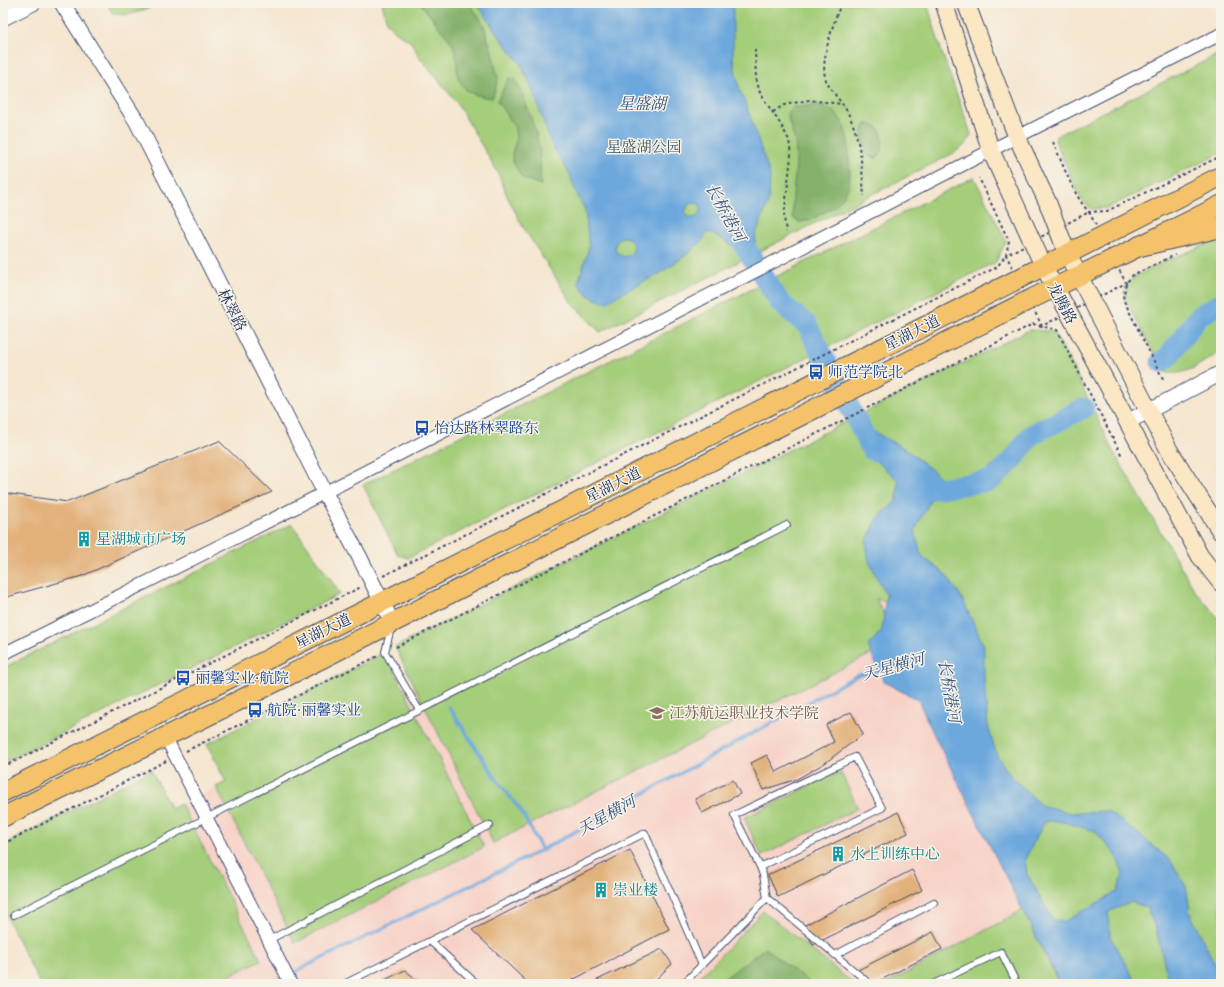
<svg xmlns="http://www.w3.org/2000/svg" width="1224" height="987" viewBox="0 0 1224 987" font-family="'Old Standard TT','Noto Serif SC',serif">
<rect width="100%" height="100%" fill="#f7f3e8"/>
<filter id="ink" filterUnits="userSpaceOnUse"><feTurbulence type="fractalNoise" baseFrequency=".025" numOctaves="2"/><feDisplacementMap in="SourceGraphic" scale="8" xChannelSelector="R" yChannelSelector="G"/><feConvolveMatrix kernelMatrix="1 2 1 2 8 2 1 2 1" color-interpolation-filters="sRGB"/></filter>
<filter id="wash" filterUnits="userSpaceOnUse"><feTurbulence type="fractalNoise" baseFrequency=".012" numOctaves="4" result="noise"/><feDisplacementMap in="SourceGraphic" scale="16" xChannelSelector="R" yChannelSelector="G"/><feGaussianBlur stdDeviation="0.9" result="paint"/><feColorMatrix in="noise" values="0 0 0 0 0 0 0 0 0 0 0 0 0 0 0 0 0 1.4 0 .05"/><feComposite in="paint" operator="in"/></filter>
<g filter="url(#wash)">
<rect width="100%" height="100%" fill="#f5e6cf"/>
<polygon fill="#f7d1c6" points="820,485 926,613 1075,984 40,984 3,910 3,895 415,686"/>
<g fill="#a5ce7a" stroke="#607e6c">
<polygon points="107,3 159,3 147,9 129,15 113,14"/>
<polygon points="382,3 927,3 941,50 971,134 967,143 954,153 600,332 572,303 523,227 508,198 498,173 457,103 419,56 411,42 395,31 387,23"/>
<polygon points="1221,53 1221,153 1107,208 1092,209 1084,203 1077,191 1055,141 1056,136"/>
<polygon points="974,177 1006,241 996,262 408,558 398,555 363,485"/>
<path d="M1221,238V352C1203,361 1186,378 1164,372L1125,299L1127,285L1134,277L1161,263Z"/>
<polygon points="1029,330 1053,331 1070,361 1112,449 1195,591 1221,621 1221,984 1075,984 1037,904 926,613 876,599 897,641 493,843 395,647"/>
<polygon points="292,524 329,577 340,594 3,763 3,668"/>
<polygon points="385,652 484,847 295,943 216,787 226,782 207,744"/>
<polygon points="151,770 171,809 181,804 261,960 213,984 40,984 3,910 3,845"/>
<polygon points="840,771 858,808 762,856 744,818"/>
<polygon points="1023,910 1059,984 886,984"/>
<polygon points="763,911 854,984 693,984"/>
</g>
<g fill="#84b16a" stroke="#507064">
<polygon points="420,3 468,3 470,5 483,23 492,52 498,79 494,93 492,98 484,97 468,92 458,79 456,54 452,43"/>
<polygon points="509,78 515,79 523,95 536,133 540,152 541,185 522,178 513,162 512,154 516,140 515,128 497,101"/>
<path d="M820,105L834,111L843,123L848,140L850,173L849,186L842,199L835,206L811,220L799,222L793,218C791,195 797,173 796,150C796,136 787,124 788,111L793,107Z"/>
<path d="M866,124C871,124 878,126 880,131C884,138 884,155 876,158L868,156C864,147 860,133 866,124Z"/>
<polygon points="765,948 811,984 717,984"/>
</g>
<g fill="#6da8dd" stroke="#446c9e" fill-rule="evenodd">
<path d="M477,3H733V58L739,88L750,116L770,175L769,200L756,234L754,250L743,256C732,244 721,238 707,232L703,240L689,253L659,274L622,293L606,303C591,298 587,296 578,283L589,247L585,210L576,192L569,173L551,143L533,91L521,64L498,35ZM693,202L697,203L700,205C702,212 699,215 694,218L687,217L685,212L689,204ZM622,237C635,237 639,254 624,257L616,252C614,245 616,241 622,237Z"/>
<path d="M854,426L869,429L907,450L939,476L932,497L915,530L921,555L946,575L961,596L984,646V680L988,726L997,756L1010,775L1041,805L1071,813L1107,811L1135,831L1170,860L1186,886L1190,913L1221,977V984H1169L1156,929L1147,908L1132,902L1108,912L1110,937L1137,984H1060L934,735L918,700L884,682L868,646L882,630L886,595L869,562L866,542L878,518L897,500L898,480L867,453ZM1045,821L1063,822L1095,831L1116,855L1123,874L1117,892L1063,922L1053,920L1027,874L1025,859Z"/>
</g>
<g fill="none" stroke-linecap="round" stroke-linejoin="round">
<g stroke="#6da8dd" stroke-width="3.5">
<polyline points="449,707 497,780 521,811 542,850"/>
<polyline points="270,984 542,850 856,676 882,669"/>
</g>
<g stroke="#6da8dd" stroke-width="21">
<polyline points="734,229 780,303 807,325 851,410"/>
<polyline points="1161,362 1167,358 1199,316 1221,303"/>
<polyline points="857,421 872,450 875,451"/>
<polyline points="918,491 990,481 1012,461 1031,435 1084,408"/>
</g>
</g>
<g id="blocks">
<g fill="#e2b17a">
<polygon points="219,441 272,492 82,576 3,598 3,493 68,502"/>
<polygon points="851,712 863,734 825,763 797,779 763,790 751,763 767,755 776,772 834,742 826,725"/>
<polygon points="733,780 740,794 702,813 695,799"/>
<polygon points="898,812 908,833 778,897 768,875"/>
<polygon points="630,850 669,929 565,984 529,984 472,930"/>
<polygon points="912,870 922,890 813,945 803,926"/>
<polygon points="933,932 942,949 873,984 863,984 856,971"/>
<polygon points="662,949 672,964 651,984 589,984"/>
<polygon points="405,970 422,984 377,984"/>
</g>
</g>
</g>
<g filter="url(#ink)">
<use href="#blocks" fill-opacity="0" stroke="#3c4a6f" stroke-width="1"/>
<g fill="none" stroke-linecap="round" stroke-linejoin="round">
<g stroke="#3c4a6f" stroke-width="8">
<g id="service">
<polyline points="391,628 385,652 419,710"/>
<polyline points="760,867 882,808 855,757 734,815 760,867 763,875 767,898"/>
<polyline points="14,915 787,525"/>
<polyline points="269,940 490,825"/>
<polyline points="430,941 477,984"/>
<polyline points="835,955 934,903"/>
<polyline points="344,984 645,833 702,965"/>
<polyline points="683,984 767,898 870,984"/>
<polyline points="933,984 1001,952 1017,984"/>
</g>
</g>
<g stroke="#3c4a6f" stroke-width="14">
<g id="minor">
<polyline points="3,654 275,518 1017,137 1221,34"/>
<polyline points="165,736 291,984"/>
</g>
</g>
<g stroke="#3c4a6f" stroke-width="17">
<g id="tertiary">
<polyline points="62,3 137,122 325,493 359,556 392,622"/>
<polyline points="3,18 33,3"/>
<polyline points="1127,422 1221,373"/>
</g>
</g>
<g stroke="#3c4a6f" stroke-width="19">
<g id="secondary">
<polyline points="944,3 991,151 1044,267 1200,556 1221,583"/>
<polyline points="966,3 1017,137 1047,201 1067,253 1169,450 1221,532"/>
</g>
</g>
<g stroke="#3c4a6f" stroke-width="21">
<g id="primary">
<polyline points="3,792 382,602 1221,176"/>
<polyline points="3,817 248,696 1029,300 1140,246 1221,205"/>
</g>
</g>
<g stroke="#3c4a6f" stroke-width="22">
<polyline id="trunk" points="1140,246 1221,227"/>
</g>
<g stroke="#3c4a6f" stroke-width="2" stroke-dasharray="3 3" stroke-linecap="butt">
<path d="M841,3C834,23 821,56 825,77C827,87 843,103 848,113C861,139 862,168 864,196"/>
<polyline points="755,49 756,78 760,93 781,125 789,140 791,156 784,217 786,232"/>
<polyline points="773,112 784,105 809,100 842,104"/>
<path d="M1053,142C1063,164 1073,195 1089,212L1107,211L1221,156"/>
<polygon points="1089,212 1126,283 1042,326 1006,255"/>
<polyline points="1163,379 1123,299 1126,283 1133,275 1175,255"/>
<polyline points="383,576 997,267 1006,255 1009,241 979,178"/>
<polyline points="396,647 1033,324 1057,330 1122,456"/>
<polyline points="186,751 378,656"/>
<polyline points="3,767 361,587"/>
<polyline points="3,844 166,761"/>
</g>
<use href="#service" stroke="#fff" stroke-width="6"/>
<use href="#minor" stroke="#fff" stroke-width="12"/>
<use href="#tertiary" stroke="#fff" stroke-width="15"/>
<use href="#secondary" stroke="#fbe7c3" stroke-width="17"/>
<use href="#primary" stroke="#f4c26a" stroke-width="19"/>
<use href="#trunk" stroke="#f4c26a" stroke-width="20"/>
</g>
</g>
<defs>
<g id="bus-bare" transform="scale(1.2)"><path d="M-5-6H5V4H4V6H2V4H-2V6H-4V4H-5ZM-3.5-4V0h7V-4ZM-3.5 1.2v1.5H-2V1.2ZM2 1.2v1.5H3.5V1.2Z" fill="#1a4fb4" stroke="#f7f3e8" stroke-width="2.5" paint-order="stroke"/></g>
<g id="building-bare" transform="scale(1.2)"><path d="M-4-6H4V6H1V3H-1V6H-4ZM-2.5-4.3h1.7v1.8h-1.7ZM.8-4.3h1.7v1.8H.8ZM-2.5-1h1.7V.8h-1.7ZM.8-1h1.7V.8H.8Z" fill="#0f9aa8" stroke="#f7f3e8" stroke-width="2.5" paint-order="stroke"/></g>
<g id="university-bare" transform="scale(1.2)"><path d="M0-5L7-2L0 1L-7-2ZM-4 1L0 2.5L4 1V4Q0 6-4 4Z" fill="#8d6e63" stroke="#f7f3e8" stroke-width="2.5" paint-order="stroke"/></g>
</defs>
<g fill-rule="evenodd">
<use href="#bus-bare" x="816" y="372"/>
<use href="#bus-bare" x="422" y="428"/>
<use href="#building-bare" x="84" y="539"/>
<use href="#bus-bare" x="183" y="678"/>
<use href="#bus-bare" x="255" y="710"/>
<use href="#university-bare" x="657" y="713"/>
<use href="#building-bare" x="838" y="854"/>
<use href="#building-bare" x="601" y="890"/>
</g>
<g text-anchor="middle" stroke-width="3" stroke-linejoin="round" paint-order="stroke">
<g font-size="15" fill="#3e5765" stroke="#f7f3e8">
<text x="644" y="152">星盛湖公园</text>
</g>
<g font-size="15" fill="#1b2f5e" stroke="#f7f3e8">
<text transform="translate(1062 303) rotate(62)" y="5">龙腾路</text>
<text transform="translate(232 310) rotate(63)" y="5">林翠路</text>
<text transform="translate(912 333) rotate(-27)" y="5">星湖大道</text>
<text transform="translate(613 485) rotate(-27)" y="5">星湖大道</text>
<text transform="translate(323 631) rotate(-26)" y="5">星湖大道</text>
</g>
<g font-size="15" fill="#164399" stroke="#f7f3e8" text-anchor="start">
<text x="828" y="377">师范学院北</text>
<text x="434" y="433">怡达路林翠路东</text>
<text x="195" y="683">丽馨实业·航院</text>
<text x="267" y="715">航院·丽馨实业</text>
</g>
<g font-size="15" fill="#0d838f" stroke="#f7f3e8" text-anchor="start">
<text x="96" y="544">星湖城市广场</text>
<text x="850" y="859">水上训练中心</text>
<text x="613" y="895">崇业楼</text>
</g>
<g font-size="15" fill="#785e54" stroke="#f7f3e8" text-anchor="start">
<text x="669" y="718">江苏航运职业技术学院</text>
</g>
<g font-size="16" font-style="italic" fill="#345384" stroke="#f7f3e8">
<text x="642" y="109">星盛湖</text>
<text transform="translate(726 212) rotate(61)" y="6">长桥港河</text>
<text transform="translate(893 666) rotate(-15)" y="6">天星横河</text>
<text transform="translate(950 691) rotate(80)" y="6">长桥港河</text>
<text transform="translate(606 815) rotate(-29)" y="6">天星横河</text>
</g>
</g>
<rect width="1224" height="987" fill="none" stroke="#f7f3e8" stroke-width="16"/>
</svg>
